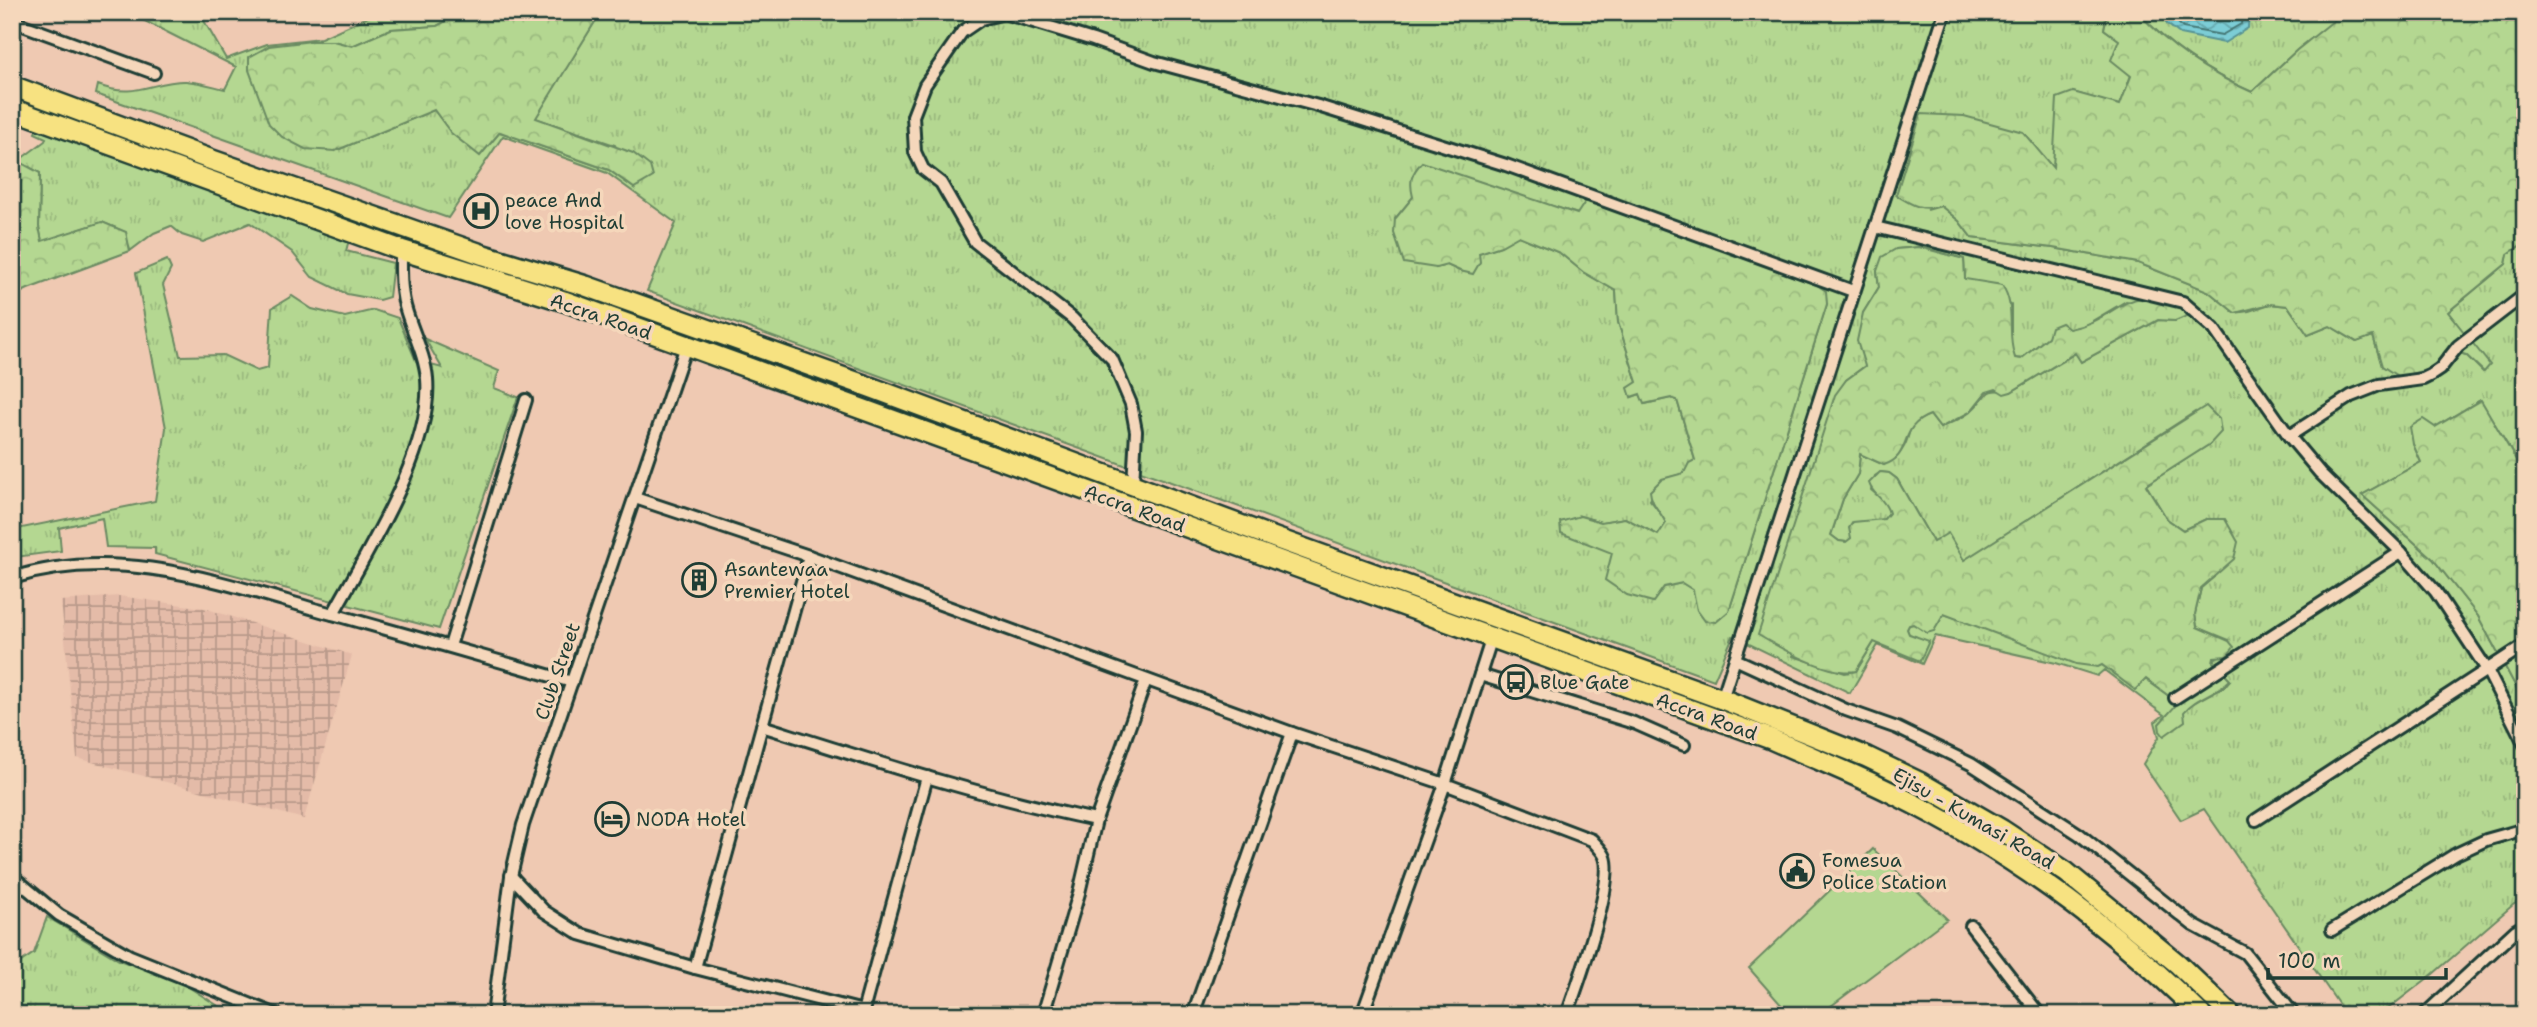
<svg xmlns="http://www.w3.org/2000/svg" width="2537" height="1027" viewBox="0 0 2537 1027" font-family="'Shantell Sans',sans-serif">
<defs>
<pattern id="industrial-grid" width="8" height="8" patternUnits="userSpaceOnUse" patternTransform="scale(1.75)"><rect width="8" height="8" fill="#e4bba8"/><path d="M0 4h8M4 0v8" fill="none" stroke="#b8998a"/></pattern>
<pattern id="grass-tufts" width="24" height="20" patternUnits="userSpaceOnUse" patternTransform="scale(1.75)"><rect width="24" height="20" fill="#b4d791"/><path d="M3 7l-1-3M5 7V3M7 7l1-3M15 17l-1-3M17 17v-4M19 17l1-3" fill="none" stroke="#9ab97e"/></pattern>
<pattern id="forest-crowns" width="20" height="18" patternUnits="userSpaceOnUse" patternTransform="scale(1.75)"><rect width="20" height="18" fill="#b4d791"/><path d="M2 6a3 3 0 1 1 6 0M12 15a3 3 0 1 1 6 0" fill="none" stroke="#9ab97e"/></pattern>
<pattern id="water-waves" width="16" height="10" patternUnits="userSpaceOnUse" patternTransform="scale(1.75)"><rect width="16" height="10" fill="#7ccdd6"/><path d="M0 5q4-4 8 0t8 0" fill="none" stroke="#65a8ae"/></pattern>
</defs>
<rect width="100%" height="100%" fill="#efc9b2"/>
<filter id="ink" filterUnits="userSpaceOnUse"><feTurbulence type="fractalNoise" baseFrequency=".0143" numOctaves="2"/><feDisplacementMap in="SourceGraphic" scale="14" xChannelSelector="R" yChannelSelector="G"/><feConvolveMatrix kernelMatrix="1 2 1 2 8 2 1 2 1" color-interpolation-filters="sRGB"/></filter>
<g filter="url(#ink)">
<polygon fill="url(#industrial-grid)" points="119,596 204,608 352,655 304,819 77,758 61,601"/>
<g fill="url(#grass-tufts)" stroke="#6a8a62" stroke-width="2" fill-rule="evenodd">
<path d="M127,12H199L226,59L267,44L321,38L379,12H456L452,18L437,26L391,29L352,46L333,41H312L269,46L335,151L434,110L452,133L480,155L500,132L609,170L634,188L615,145L535,118L601,12H2107L2104,29L2119,40L2131,75L2120,106L2073,92L2053,169L1927,210L1941,206L1959,221L1972,238L2053,248L2138,263L2208,291L2235,313L2249,311L2270,304L2288,306L2308,335L2330,326L2356,342L2373,336L2382,366L2450,350L2466,355L2483,372L2489,365L2448,312L2506,264L2508,254L2525,242V456L2517,461L2480,400L2435,427L2413,444L2421,462L2362,495L2433,559L2478,616L2525,704V899L2514,904L2433,974L2380,1015H2346L2204,809L2181,820L2143,764L2159,737L2155,722L2164,715L2104,670L2097,676L2056,663L1935,636L1922,664L1878,645L1850,693L1733,636L1714,680L647,291L676,223L607,173L503,136L448,218L96,94L98,85C135,100 154,80 186,81C199,82 212,86 225,89L236,67ZM1506,192L1578,214L1585,203L1827,304L1729,611L1716,622L1697,610L1694,590L1682,583L1664,587L1612,553L1580,516L1601,522L1625,518L1658,535L1666,523L1661,513L1650,500L1663,479L1685,473L1695,460L1677,400L1671,398L1645,404L1640,394L1632,397L1637,382L1618,322L1616,291L1583,272L1560,253L1518,236L1500,246L1478,253L1460,271L1447,265L1436,268L1395,219L1413,197ZM1919,247L1964,259L1965,279L2011,305V347L2015,358L2021,359L2048,337L2082,327L2126,301L2186,310L2187,316L2175,321L2158,320L2081,362L2076,353L2011,392C1982,386 1988,397 1970,412C1962,419 1950,423 1940,428L1930,415C1902,425 1914,433 1902,450C1899,456 1889,461 1884,465L1860,454L1858,474L1843,499L1831,535L1839,541L1846,542L1884,519L1889,513L1886,503L1871,490L1875,476L1881,472L1889,473L1897,479L1933,542L1964,561L2195,412L2210,444L2146,485L2167,519L2183,530L2206,519L2214,577L2201,588L2195,614L2197,627L2229,640L2213,662L2230,680L2225,686L2191,704L2183,712L2159,724L2179,703L2145,679L2135,689L2102,665L1944,614L1934,630L1913,624L1909,625L1907,629L1909,634L1917,637L1874,642L1856,671L1845,673L1793,656L1846,380L1865,366L1863,313L1879,287L1877,271L1896,249Z"/>
<path d="M2138,12H2158L2167,24L2250,16L2249,12H2346L2297,50L2252,92C2208,73 2170,48 2138,12Z"/>
<polygon points="39,123 350,236 346,251 393,263 389,297 379,300 347,294 312,277 292,252 250,223 203,242 182,235 171,226 154,233 130,251 125,232 102,222 42,242 39,227 40,173 18,161 45,141 46,138 35,133"/>
<polygon points="167,260 171,269 163,285 180,356 223,355 257,371 268,368 272,308 292,296 312,309 345,317 374,310 398,318 416,361 442,368 425,339 499,371 494,388 518,397 439,629 155,554 155,548 106,547 102,518 59,528 61,551 16,557 12,530 155,501 166,428 136,273"/>
<polygon points="47,917 119,960 179,981 226,1011 227,1015 12,1015 12,968 34,953"/>
</g>
<g fill="url(#forest-crowns)" stroke="#6a8a62" stroke-width="2">
<polygon points="456,12 601,12 536,118 633,153 650,166 653,177 634,188 609,170 500,132 480,156 451,133 434,110 335,151 305,149 282,137 269,124 249,70 249,57 269,46 312,41 333,41 352,46 391,29 437,26 452,18"/>
<path d="M2108,12H2138C2170,48 2208,73 2252,92L2297,50L2343,13L2525,12V242L2508,254L2506,264L2448,312L2490,365L2484,372L2466,355L2450,350L2430,369L2399,377L2382,366L2373,336L2357,342L2330,326L2308,335L2288,306L2270,304L2235,313L2208,291L2138,263L2053,248L1972,238L1959,221L1941,206C1921,211 1912,205 1896,195L1921,114L1964,116L2023,132L2053,168L2057,98L2073,92L2120,105L2131,76L2111,60L2119,40L2104,29Z"/>
<polygon points="18,161 40,173 39,227 42,241 102,222 126,232 130,251 28,289 12,297 12,165"/>
<path d="M1422,162L1577,214L1585,202H1592L1817,285L1826,291L1827,304L1729,611L1716,622L1705,621L1697,610L1693,590L1682,583L1664,587L1653,602L1627,595L1605,580L1612,553L1561,533L1560,522L1580,516L1601,522L1625,518L1658,535L1666,523C1660,511 1651,504 1650,491L1662,479L1684,473L1689,463L1695,460L1677,400L1671,398L1644,404L1640,394L1631,397L1628,388L1637,382L1618,322L1616,291L1583,272L1560,253L1519,236L1501,246L1479,253L1480,262L1473,274L1460,271L1447,265L1436,268L1404,263L1394,233L1395,219L1413,197C1409,181 1411,174 1422,162Z"/>
<path d="M1919,247L1964,259L1965,279L2002,285C2017,307 2006,334 2015,358L2021,359L2048,337L2051,327L2061,323L2069,329C2117,321 2130,276 2186,310L2187,316L2175,321L2158,320L2081,362L2075,353L2011,392L2004,394L1996,389L1986,392L1970,412L1940,428L1930,415C1897,427 1913,456 1884,465L1860,454L1858,474L1843,499L1831,535L1839,541L1846,542L1851,538L1849,528L1853,522L1884,519L1889,513C1885,498 1873,496 1869,483L1880,472L1889,473L1897,479L1933,542L1948,533L1964,560L2206,406L2219,419L2221,432L2210,444L2146,485L2167,519L2183,530L2206,519H2225L2238,542L2234,559L2201,588L2195,614L2197,627L2229,641L2234,647L2227,656L2214,657L2213,662L2230,680C2216,694 2196,697 2184,712L2185,721L2164,736L2160,731L2159,724L2178,703L2146,679L2135,690L2102,665L2098,667L2076,664L1944,614L1934,631L1927,633L1913,624L1909,625L1907,629L1909,634L1929,641L1920,661L1874,642L1856,671C1829,676 1782,649 1758,635L1835,395L1846,380L1865,366L1857,341L1863,313L1879,287L1877,271L1882,257L1896,249Z"/>
<polygon points="2481,400 2516,460 2525,456 2525,704 2478,616 2433,559 2362,495 2421,462 2413,444 2410,427 2423,419 2435,427"/>
</g>
<polygon fill="#b4d791" stroke="#6a8a62" stroke-width="2" points="1873,849 1947,919 1819,1015 1790,1015 1749,968"/>
<polygon fill="url(#water-waves)" stroke="#579395" stroke-width="2" points="2158,12 2249,12 2248,28 2224,43 2180,34 2167,24"/>
<g fill="none" stroke-linecap="round" stroke-linejoin="round">
<polyline stroke="#447775" stroke-width="2" points="2168,12 2183,28 2222,35 2241,24 2243,12"/>
<g stroke="#1f3d34" stroke-width="16">
<g id="minor">
<polyline points="12,21 154,73"/>
<polyline points="1875,227 2183,302 2214,329 2289,436 2320,473 2401,552 2436,592 2486,668 2525,745"/>
<polyline points="2289,436 2351,396 2379,385 2423,379 2431,375 2440,369 2458,346 2523,296"/>
<polyline points="1133,484 1136,431 1131,404 1112,359 1072,318 975,242 941,183 923,169 915,152 913,116 925,85 962,32 981,19 1004,13 1093,40 1154,62 1318,106 1506,165 1853,291"/>
<path d="M635,498L809,556L1292,733L1445,784L1592,840C1596,845 1603,851 1605,857C1615,883 1577,986 1567,1015"/>
<path d="M12,578C123,543 229,586 336,615C415,637 493,659 572,682"/>
<path d="M333,614C366,553 433,450 427,379C425,356 414,335 407,313C400,292 401,271 401,250"/>
<polyline points="450,646 526,400"/>
<polyline points="1735,659 1846,710 1897,728 1971,764 2079,834 2193,925 2245,953 2294,1015"/>
<polyline points="1480,675 1634,723 1684,745"/>
<polyline points="2175,698 2401,552"/>
<polyline points="1722,699 1945,12"/>
<path d="M762,726C873,761 983,797 1096,820"/>
<polyline points="2256,820 2525,645"/>
<polyline points="12,876 59,915 130,956 277,1015"/>
<polyline points="511,876 544,911 580,934 695,968 863,1011"/>
<polyline points="1971,926 2040,1015"/>
<polyline points="2332,930 2456,854 2486,840 2525,829"/>
<polyline points="695,968 809,556"/>
<polyline points="1045,1008 1066,1015"/>
<polyline points="493,1015 511,876 523,825 686,346"/>
<polyline points="862,1015 927,777"/>
<polyline points="1043,1015 1079,893 1096,820 1146,680"/>
<polyline points="1193,1015 1292,733"/>
<polyline points="1362,1015 1445,784 1492,637"/>
<polyline points="2424,1015 2516,930 2525,925"/>
</g>
</g>
<g stroke="#1f3d34" stroke-width="24">
<g id="trunk">
<polyline points="12,86 212,160 484,255 586,286 870,387 1275,538 1722,699 1867,757 1919,782 2002,830 2066,872 2178,964 2231,1015"/>
<path d="M12,109L401,250L564,301L1771,739C1811,757 1852,773 1892,793C2006,849 2111,925 2201,1015"/>
</g>
</g>
<use href="#minor" stroke="#f5d7bb" stroke-width="10"/>
<use href="#trunk" stroke="#f7e281" stroke-width="19"/>
</g>
</g>
<defs>
<g id="hospital-ring" transform="scale(1.75)"><circle r="9.5" fill="#f5d7bb" stroke="#1f3d34" stroke-width="1.5"/><path d="M-5-5h3v3.5h4V-5h3V5h-3V1.5h-4V5h-3Z" fill="#1f3d34"/></g>
<g id="building-ring" transform="scale(1.75)"><circle r="9.5" fill="#f5d7bb" stroke="#1f3d34" stroke-width="1.5"/><path d="M-4-6H4V6H1V3H-1V6H-4ZM-2.5-4.3h1.7v1.8h-1.7ZM.8-4.3h1.7v1.8H.8ZM-2.5-1h1.7V.8h-1.7ZM.8-1h1.7V.8H.8Z" fill="#1f3d34"/></g>
<g id="bus-ring" transform="scale(1.75)"><circle r="9.5" fill="#f5d7bb" stroke="#1f3d34" stroke-width="1.5"/><path d="M-5-6H5V4H4V6H2V4H-2V6H-4V4H-5ZM-3.5-4V0h7V-4ZM-3.5 1.2v1.5H-2V1.2ZM2 1.2v1.5H3.5V1.2Z" fill="#1f3d34"/></g>
<g id="hotel-ring" transform="scale(1.75)"><circle r="9.5" fill="#f5d7bb" stroke="#1f3d34" stroke-width="1.5"/><path d="M-6-4.5h1.5V1H6V5H4.5V3h-9V5H-6ZM-4 0a1.8 1.8 0 1 1 3.6 0ZM.5 0V-2.5h3Q6-2.5 6 0Z" fill="#1f3d34"/></g>
<g id="civic-ring" transform="scale(1.75)"><circle r="9.5" fill="#f5d7bb" stroke="#1f3d34" stroke-width="1.5"/><path d="M-.6-6.5H3V-4.5H.6V-3L4-1V1h2V6H-6V1h2V-1L-.6-3ZM-1.2 2.5V6h2.4V2.5Z" fill="#1f3d34"/></g>
</defs>
<g fill-rule="evenodd">
<use href="#hospital-ring" x="481" y="211"/>
<use href="#building-ring" x="699" y="580"/>
<use href="#bus-ring" x="1516" y="682"/>
<use href="#hotel-ring" x="612" y="819"/>
<use href="#civic-ring" x="1797" y="871"/>
</g>
<g text-anchor="middle" stroke-width="7" stroke-linejoin="round" paint-order="stroke">
<g font-size="19" fill="#1f3d34" stroke="#f5d7bb" text-anchor="start">
<text x="505" y="207">peace And<tspan x="505" dy="22">love Hospital</tspan></text>
<text x="724" y="576">Asantewaa<tspan x="724" dy="22">Premier Hotel</tspan></text>
<text x="1540" y="689">Blue Gate</text>
<text x="636" y="826">NODA Hotel</text>
<text x="1822" y="867">Fomesua<tspan x="1822" dy="22">Police Station</tspan></text>
</g>
<g font-size="19" fill="#1f3d34" stroke="#f5d7bb">
<text transform="translate(601 316) rotate(19)" y="7">Accra Road</text>
<text transform="translate(1135 508) rotate(20)" y="7">Accra Road</text>
<text transform="translate(557 671) rotate(-71)" y="7">Club Street</text>
<text transform="translate(1707 716) rotate(20)" y="7">Accra Road</text>
<text transform="translate(1974 818) rotate(30)" y="7">Ejisu - Kumasi Road</text>
</g>
</g>
<rect width="2537" height="1027" fill="none" stroke="#f5d7bb" stroke-width="42"/>
<rect x="21" y="21" width="2495" height="985" fill="none" stroke="#1f3d34" stroke-width="2.5" filter="url(#ink)"/>
<path d="M2268 968v10h178v-10" fill="none" stroke="#1f3d34" stroke-width="3.5"/>
<text x="2278" y="968" font-size="21" fill="#1f3d34" stroke="#f5d7bb" stroke-width="5" paint-order="stroke">100 m</text>
</svg>
